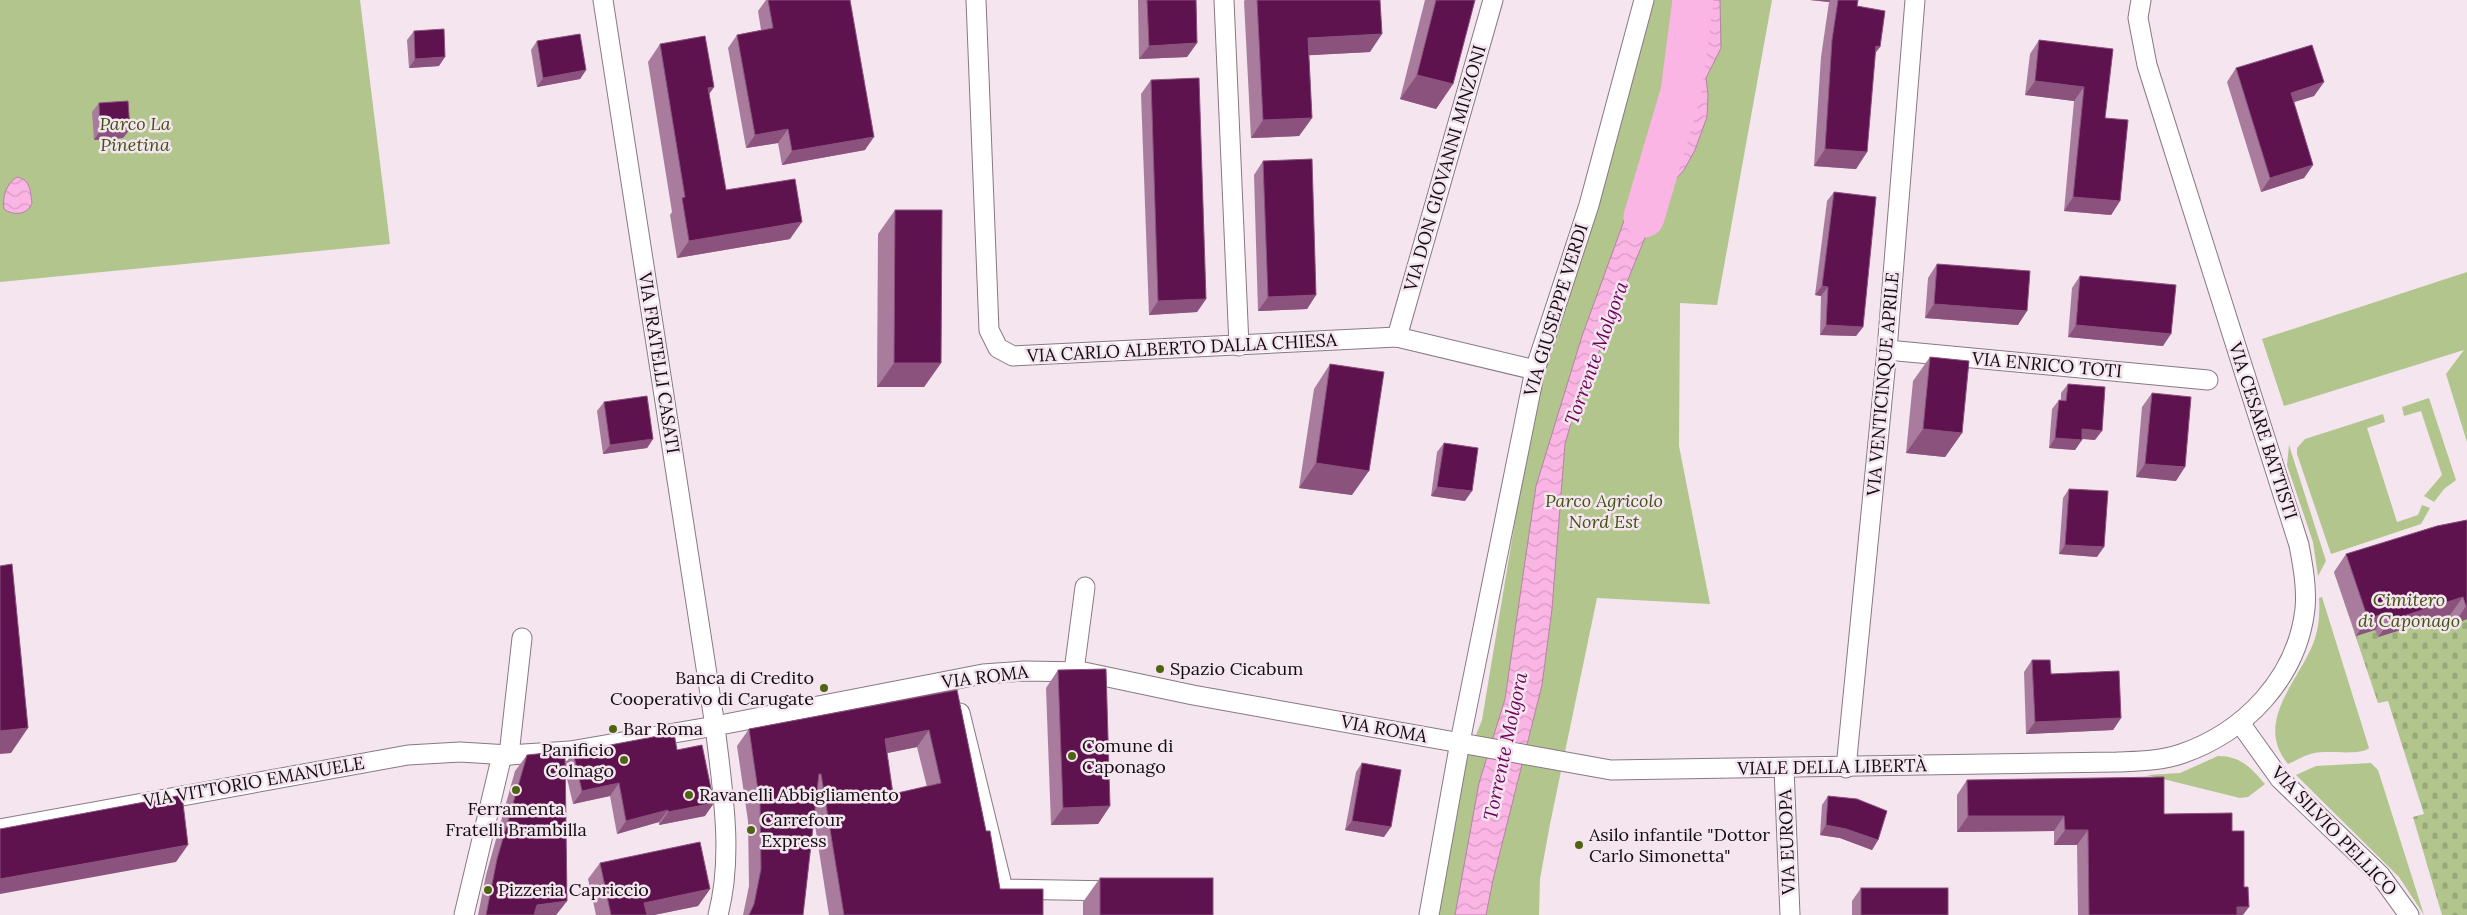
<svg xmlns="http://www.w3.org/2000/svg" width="2467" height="915" viewBox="0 0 2467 915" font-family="Lora,serif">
<defs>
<pattern id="cemetery-stones" width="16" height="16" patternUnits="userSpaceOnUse" patternTransform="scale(1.25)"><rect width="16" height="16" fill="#b1c58d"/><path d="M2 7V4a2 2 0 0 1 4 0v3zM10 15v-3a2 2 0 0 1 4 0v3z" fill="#97a879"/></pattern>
<pattern id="water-waves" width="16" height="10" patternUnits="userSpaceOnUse" patternTransform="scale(1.25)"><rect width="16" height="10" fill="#fbb5e5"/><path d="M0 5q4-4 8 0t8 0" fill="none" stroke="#d69ac3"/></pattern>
</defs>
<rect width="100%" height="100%" fill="#f4e5ef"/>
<g fill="#b1c58d">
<polygon points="0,0 360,0 390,244 0,282"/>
<polygon points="1654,0 1772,0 1717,305 1680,303 1679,446 1710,604 1597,598 1550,824 1540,879 1539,915 1438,915 1461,773 1482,720 1536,395"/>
<polygon points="2467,272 2467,442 2446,374 2464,350 2284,406 2262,339"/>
<polygon points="2429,398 2456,480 2444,489 2434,502 2424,496 2442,475 2421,411 2404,416 2402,407"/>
<polygon points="2383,414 2385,422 2367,428 2397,522 2418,515 2422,505 2430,508 2421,524 2331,554 2297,454 2297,448 2305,439"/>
<polygon points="2289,445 2326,561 2318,576 2313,542 2287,465"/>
<path d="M2322,597L2369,748C2360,756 2329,750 2314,753C2305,755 2297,760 2288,764C2254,723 2297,683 2313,644C2319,629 2320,613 2319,598Z"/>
<path d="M2218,756C2241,756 2251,768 2265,784L2248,797L2240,798L2147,775L2180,773Z"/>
<polygon points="2371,763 2378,770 2424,915 2399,877 2296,775 2316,766"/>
</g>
<polygon fill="url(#cemetery-stones)" points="2467,535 2467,915 2442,915 2413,817 2424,814 2388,701 2378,703 2334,572 2425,544"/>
<g fill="url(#water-waves)" stroke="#b582a5">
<polygon points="1692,0 1720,0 1721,48 1706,78 1708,95 1707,117 1695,150 1684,170 1663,193 1573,416 1565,444 1552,609 1542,685 1493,880 1486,915 1455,915 1479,783 1505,699 1536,486 1582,336 1633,196 1661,165 1667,147 1671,116 1697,60 1693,39"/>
<path d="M17,177C31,180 30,191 32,203C28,215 13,216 4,209C2,197 6,184 17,177Z"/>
</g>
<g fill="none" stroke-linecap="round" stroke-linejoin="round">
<polyline stroke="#fbb5e5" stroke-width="41" points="1644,217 1681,92 1693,0"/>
<g stroke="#877983" stroke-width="21">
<g id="street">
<path d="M603,0L715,726C722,787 734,855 718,915"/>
<polyline points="976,0 989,330 998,348 1013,356 1397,337 1535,370"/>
<polyline points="1224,0 1239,346"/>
<polyline points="1397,337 1493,0"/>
<polyline points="1887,350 2208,380"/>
<polyline points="1074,671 1085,587"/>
<polyline points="960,713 1003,889 1117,891"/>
<polyline points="2240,723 2280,779 2380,875 2409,915"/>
<polyline points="509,755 522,638"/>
<polyline points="1784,768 1790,915"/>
<polyline points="1846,768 1887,350 1915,0"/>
<path d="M0,829L408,755L460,752L509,755L570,751L715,726L983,674L1024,671L1084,672L1193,695L1611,770L2117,762C2138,761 2160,761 2181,754C2245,732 2297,678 2305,609C2307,588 2303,566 2299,545L2147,65L2138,18L2141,0"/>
<polyline points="464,915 502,755"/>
<polyline points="1429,915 1460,742 1535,370 1589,205 1644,0"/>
</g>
</g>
<use href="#street" stroke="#fff" stroke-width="19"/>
</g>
<g fill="#a97c9e" fill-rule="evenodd">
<polygon points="766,0 850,0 865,150 782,165 778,143 746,148 728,48 737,35 761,30 758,11"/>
<polygon points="1138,0 1196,0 1197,43 1187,57 1139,59"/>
<polygon points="1245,0 1380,0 1370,52 1309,55 1312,118 1299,136 1251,138 1244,1"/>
<polygon points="1425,0 1475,0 1453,84 1436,109 1400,99"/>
<polygon points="1810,0 1858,0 1857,6 1875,53 1867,152 1856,169 1814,166 1821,57 1829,2"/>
<polygon points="414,31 439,66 409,68 407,40"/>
<polygon points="2039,40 2113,49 2105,118 2120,201 2111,215 2064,211 2074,101 2025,95 2030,54"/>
<polygon points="537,41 586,70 580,79 537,87 531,50"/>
<polygon points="660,44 714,87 709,94 726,190 790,239 677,258 670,215 672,212 648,62"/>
<polygon points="2236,68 2324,82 2314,96 2294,102 2313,165 2304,178 2261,192 2227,82"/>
<polygon points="1151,80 1206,299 1197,312 1149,315 1141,94"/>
<polygon points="99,103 130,129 123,138 94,140 92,112"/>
<polygon points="1263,161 1316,295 1307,309 1258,311 1254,175"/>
<polygon points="1834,192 1863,327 1856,336 1820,335 1821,296 1815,295 1827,201"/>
<polygon points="895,210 941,363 924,387 877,387 878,234"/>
<polygon points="1937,264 2018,325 1925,318 1928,278"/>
<polygon points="2080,276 2163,346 2068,337 2072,288"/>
<polygon points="1930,357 1962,433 1945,457 1906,453 1913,381"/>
<polygon points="1330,364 1352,495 1299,488 1314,389"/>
<polygon points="2068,384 2095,440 2082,439 2075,450 2049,448 2052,409 2059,400 2061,400 2061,393"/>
<polygon points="2152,393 2176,481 2136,477 2142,407"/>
<polygon points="604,402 653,439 647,448 603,454 597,411"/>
<polygon points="1444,443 1465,501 1431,496 1437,452"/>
<polygon points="2069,489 2097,557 2059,554 2063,498"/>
<polygon points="2467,520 2467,619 2454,624 2450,615 2378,637 2375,630 2356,636 2334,572 2346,554"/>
<polygon points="2032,660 2051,674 2121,718 2113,730 2026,734 2024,672"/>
<polygon points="1058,670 1110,806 1098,824 1051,825 1046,688"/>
<path d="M957,690L986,831L1000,889L1043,915H829L814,819L803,915H743L749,886L748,821L737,746L749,729ZM917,747L927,787L893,794L887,753Z"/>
<polygon points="677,750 705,816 659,825 659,822 617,834 610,796 573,804 565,770 567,901 556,915 478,915 486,875 515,771 527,755 565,764 573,752"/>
<polygon points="1362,763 1384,837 1345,830 1356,772"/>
<polygon points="1967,780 2164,814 2232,831 2243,915 2078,915 2077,845 2054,845 2054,831 1957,832 1957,795"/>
<polygon points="1828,796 1878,840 1872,850 1840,838 1820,835 1822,805"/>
<polygon points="600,863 710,889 698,906 654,915 596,915 588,879"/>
<polygon points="1100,878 1213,915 1083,915 1083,902"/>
<polygon points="1861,888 1948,915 1852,915 1852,901"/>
</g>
<g fill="#8b527e">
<polygon points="1810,0 1830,0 1829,2"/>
<polygon points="1382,34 1370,52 1296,56 1308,38"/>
<polygon points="1197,43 1187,57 1139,59 1149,46"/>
<polygon points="1876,46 1880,47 1868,63"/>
<polygon points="445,57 439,66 409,68 415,59"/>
<polygon points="586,70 580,79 537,87 543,78"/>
<polygon points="1417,75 1453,84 1436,109 1400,99"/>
<polygon points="2035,81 2084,87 2074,101 2025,95"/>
<polygon points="2324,82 2314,96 2281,106 2291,93"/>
<polygon points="714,87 702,104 708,88"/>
<polygon points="1312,118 1299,136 1251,138 1263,120"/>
<polygon points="130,129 123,138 94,140 100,131"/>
<polygon points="788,129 778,143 746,148 755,135"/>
<polygon points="874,137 865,150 782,165 792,151"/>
<polygon points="1825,149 1867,152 1856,169 1814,166"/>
<polygon points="2313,165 2304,178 2261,192 2270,178"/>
<polygon points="2073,197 2120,201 2111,215 2064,211"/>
<polygon points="802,222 790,239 677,258 689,241"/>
<polygon points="1822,286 1828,287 1821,296 1815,295"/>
<polygon points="1316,295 1307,309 1258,311 1268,297"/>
<polygon points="1206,299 1197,312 1149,315 1158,301"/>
<polygon points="1934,304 2027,311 2018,325 1925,318"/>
<polygon points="1826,325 1863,327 1856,336 1820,335"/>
<polygon points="2076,325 2171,334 2163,346 2068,337"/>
<polygon points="894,363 941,363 924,387 877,387"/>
<polygon points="1923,429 1962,433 1945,457 1906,453"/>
<polygon points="2082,429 2102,431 2095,440 2076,438"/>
<polygon points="2055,438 2082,440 2075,450 2049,448"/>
<polygon points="653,439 647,448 603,454 610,445"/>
<polygon points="1316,463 1369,471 1352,495 1299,488"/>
<polygon points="2145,464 2185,467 2176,481 2136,477"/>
<polygon points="1437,487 1472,491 1465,501 1431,496"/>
<polygon points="2065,545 2104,547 2097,557 2059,554"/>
<polygon points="2463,597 2450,615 2378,637 2391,620"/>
<polygon points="2466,606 2467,606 2467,619 2454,624"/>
<polygon points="2388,612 2375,630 2356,636 2368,619"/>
<polygon points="2121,718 2113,730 2026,734 2035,722"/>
<polygon points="28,728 11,753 0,754 0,731"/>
<polygon points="929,730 917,747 873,756 885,739"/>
<polygon points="619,783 610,796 573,804 582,791"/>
<polygon points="714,803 705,816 659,825 668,812"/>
<polygon points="1110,806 1098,824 1051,825 1063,808"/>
<polygon points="668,810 659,822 617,834 626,821"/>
<polygon points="1968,816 2064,816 2054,831 1957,832"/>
<polygon points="1352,821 1391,827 1384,837 1345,830"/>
<polygon points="1826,825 1846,829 1878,840 1872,850 1840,838 1820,835"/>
<polygon points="2065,830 2088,830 2077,845 2054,845"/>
<polygon points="188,845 176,862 0,894 0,879"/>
<polygon points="710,889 698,906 654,915 636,915 644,903"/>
<polygon points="567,901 556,915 530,915 537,905"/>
<polygon points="2237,907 2249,907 2243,915 2232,915"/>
</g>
<g fill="#5e134e" stroke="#8b527e" fill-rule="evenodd">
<polygon points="768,0 850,0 874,137 792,151 788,129 755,135 737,35 773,28"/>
<polygon points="1147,0 1196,0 1197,43 1149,46"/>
<polygon points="1257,0 1380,0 1382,34 1308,38 1312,118 1263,120"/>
<polygon points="1436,0 1475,0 1453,84 1417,75"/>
<polygon points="1838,0 1858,0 1857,6 1885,11 1880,47 1876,46 1867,152 1825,149 1832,40"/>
<polygon points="444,29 445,57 415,59 414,31"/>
<polygon points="580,34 586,70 543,78 537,41"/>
<polygon points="705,36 714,87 708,88 726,190 795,179 802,222 689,241 682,198 685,197 660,44"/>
<polygon points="2039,40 2113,49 2105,118 2128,120 2120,201 2073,197 2084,87 2035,81"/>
<polygon points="2312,45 2324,82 2291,93 2313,165 2270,178 2236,68"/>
<polygon points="1199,78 1206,299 1158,301 1151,80"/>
<polygon points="128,101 130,129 100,131 99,103"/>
<polygon points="1312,159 1316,295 1268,297 1263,161"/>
<polygon points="1834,192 1876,197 1863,327 1826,325 1828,287 1822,286"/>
<polygon points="895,210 942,210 941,363 894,363"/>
<polygon points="1937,264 2030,271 2027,311 1934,304"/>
<polygon points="2080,276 2176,285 2171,334 2076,325"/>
<polygon points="1930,357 1969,361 1962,433 1923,429"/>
<polygon points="1330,364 1384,372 1369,471 1316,463"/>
<polygon points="2068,384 2105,387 2102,431 2082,429 2082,440 2055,438 2059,400 2066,401"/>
<polygon points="2152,393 2191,397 2185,467 2145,464"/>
<polygon points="647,396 653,439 610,445 604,402"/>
<polygon points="1444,443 1478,448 1472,491 1437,487"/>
<polygon points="2069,489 2108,491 2104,547 2065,545"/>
<polygon points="2467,520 2467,606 2466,606 2463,597 2391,620 2388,612 2368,619 2346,554 2437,526"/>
<polygon points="12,564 28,728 0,731 0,566"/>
<polygon points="2032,660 2050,660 2051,674 2119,671 2121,718 2035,722"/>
<polygon points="1106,669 1110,806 1063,808 1058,670"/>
<path d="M957,690L986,831H990L1000,889H1043V915H844L821,774H819L803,915H749L754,904L761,869L760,804L749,729ZM929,730L941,783L893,794L885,739Z"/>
<polygon points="674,733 677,750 702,745 714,803 668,812 668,810 626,821 619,783 582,791 573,752"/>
<polygon points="565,751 567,901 537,905 534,915 486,915 497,859 527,755"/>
<polygon points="1362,763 1401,770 1391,827 1352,821"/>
<polygon points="2164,777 2164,814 2232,813 2232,831 2244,831 2244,887 2248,887 2249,907 2237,907 2237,915 2089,915 2088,830 2065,830 2064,816 1968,816 1967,780"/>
<polygon points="182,795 188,845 0,879 0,829"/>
<polygon points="1828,796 1857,799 1887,811 1878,840 1846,829 1826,825"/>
<polygon points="700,842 710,889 644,903 647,915 611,915 600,863"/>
<rect x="1100" y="878" width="113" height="37"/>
<rect x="1861" y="888" width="87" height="27"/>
</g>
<g fill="#4d6411" stroke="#f4e5ef" stroke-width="2">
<circle cx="1160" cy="669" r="5"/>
<circle cx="824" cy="688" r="5"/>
<circle cx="613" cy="729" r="5"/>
<circle cx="1072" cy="756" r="5"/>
<circle cx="624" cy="760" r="5"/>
<circle cx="516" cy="790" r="5"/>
<circle cx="689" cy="795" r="5"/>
<circle cx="751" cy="830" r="5"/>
<circle cx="1579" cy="845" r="5"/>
<circle cx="488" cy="890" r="5"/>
</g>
<g text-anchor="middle" stroke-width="5" stroke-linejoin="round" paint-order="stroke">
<g font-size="18" font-style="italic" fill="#40530f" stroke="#f4e5ef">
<text x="135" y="130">Parco La<tspan x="135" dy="21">Pinetina</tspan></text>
<text x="1604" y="507">Parco Agricolo<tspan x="1604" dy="21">Nord Est</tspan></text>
<text x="2409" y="606">Cimitero<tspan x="2409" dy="21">di Caponago</tspan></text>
</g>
<g font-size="18" fill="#110c10" stroke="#f4e5ef">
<text transform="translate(1445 168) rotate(-74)" y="6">VIA DON GIOVANNI MINZONI</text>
<text transform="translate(1556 310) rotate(-73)" y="6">VIA GIUSEPPE VERDI</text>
<text transform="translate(1182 348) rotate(-3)" y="6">VIA CARLO ALBERTO DALLA CHIESA</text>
<text transform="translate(659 363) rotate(81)" y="6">VIA FRATELLI CASATI</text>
<text transform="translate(2047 365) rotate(5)" y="6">VIA ENRICO TOTI</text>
<text transform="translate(1883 384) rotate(-85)" y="6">VIA VENTICINQUE APRILE</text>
<text transform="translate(2263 431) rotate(72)" y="6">VIA CESARE BATTISTI</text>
<text transform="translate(985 677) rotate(-7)" y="6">VIA ROMA</text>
<text transform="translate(1384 729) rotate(10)" y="6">VIA ROMA</text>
<text transform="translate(1832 767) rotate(-1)" y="6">VIALE DELLA LIBERTÀ</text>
<text transform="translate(254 782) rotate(-10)" y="6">VIA VITTORIO EMANUELE</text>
<text transform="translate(2334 831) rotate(46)" y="6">VIA SILVIO PELLICO</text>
<text transform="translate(1787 842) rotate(-92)" y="6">VIA EUROPA</text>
</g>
<g font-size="18" fill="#110c10" stroke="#f4e5ef" text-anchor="start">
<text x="1170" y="675">Spazio Cicabum</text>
<text x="814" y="684" text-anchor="end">Banca di Credito<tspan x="814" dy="21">Cooperativo di Carugate</tspan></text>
<text x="623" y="735">Bar Roma</text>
<text x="1082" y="752">Comune di<tspan x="1082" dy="21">Caponago</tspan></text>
<text x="614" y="756" text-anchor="end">Panificio<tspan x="614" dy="21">Colnago</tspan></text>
<text x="699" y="801">Ravanelli Abbigliamento</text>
<text x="516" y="815" text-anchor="middle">Ferramenta<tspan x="516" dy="21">Fratelli Brambilla</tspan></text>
<text x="761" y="826">Carrefour<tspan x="761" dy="21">Express</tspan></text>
<text x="1589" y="841">Asilo infantile "Dottor<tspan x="1589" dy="21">Carlo Simonetta"</tspan></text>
<text x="498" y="896">Pizzeria Capriccio</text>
</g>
<g font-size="19" font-style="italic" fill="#6a0057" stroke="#f4e5ef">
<text transform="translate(1596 353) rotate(-70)" y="7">Torrente Molgora</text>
<text transform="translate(1505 746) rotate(-78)" y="7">Torrente Molgora</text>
</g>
</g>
</svg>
